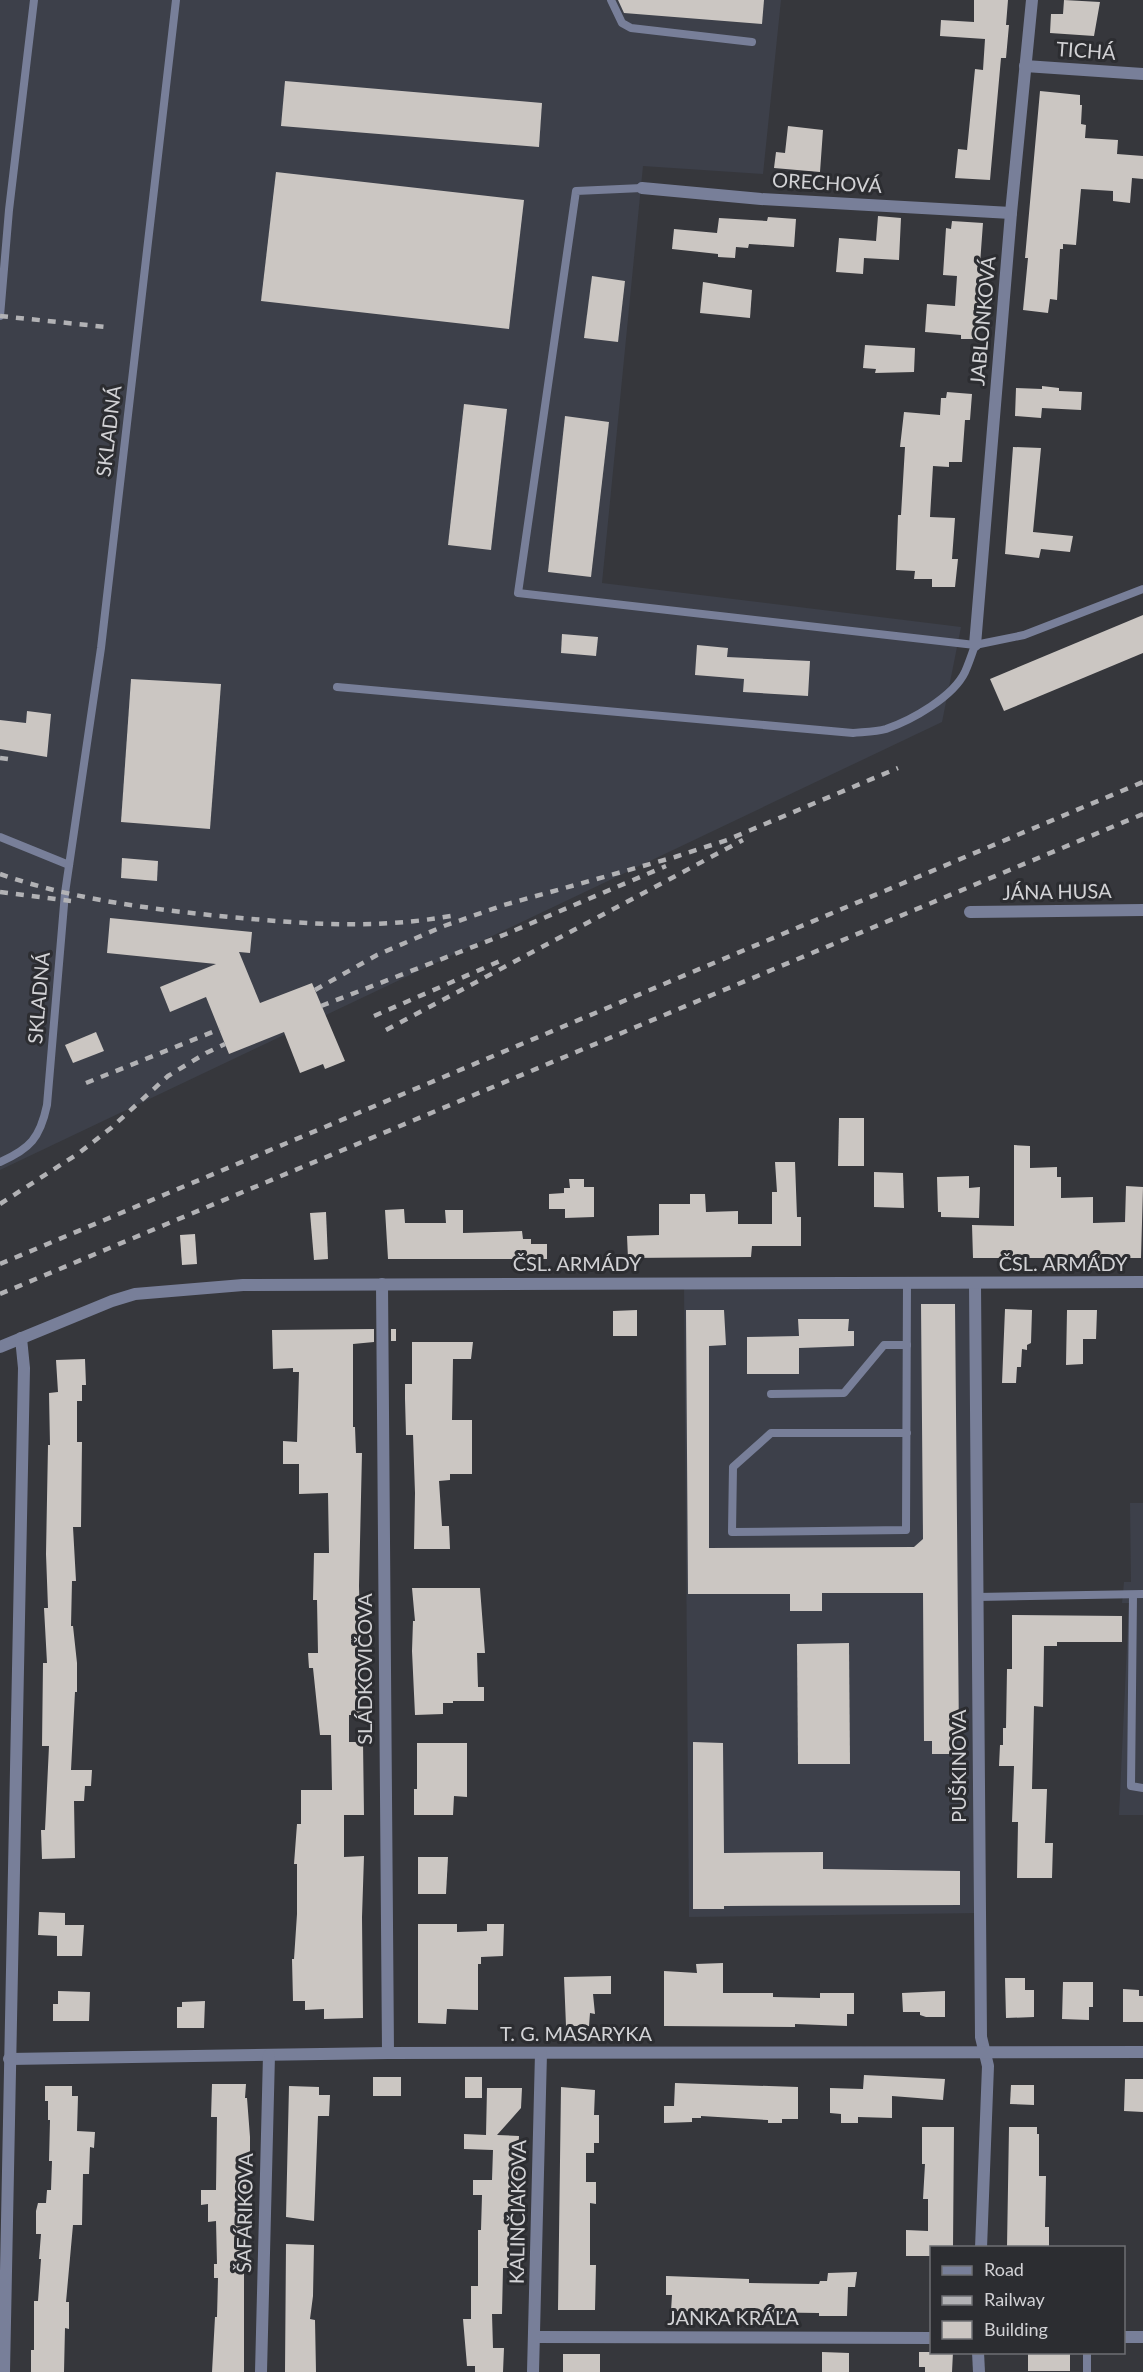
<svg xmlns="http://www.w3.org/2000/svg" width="1143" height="2372" viewBox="0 0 1143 2372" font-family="Lato,sans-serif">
<rect width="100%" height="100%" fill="#36373c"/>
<g fill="#3d404a">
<polygon points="0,0 781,0 763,174 643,166 602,583 961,627 942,722 0,1170"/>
<polygon points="684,1283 975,1284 979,1913 689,1917"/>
<polygon points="1130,1503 1143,1503 1143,1815 1119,1815 1129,1603 1122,1603 1124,1582 1131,1582"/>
</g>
<g fill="#cbc6c2">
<polygon points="618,0 764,0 762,24 624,13"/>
<polygon points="974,0 1008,0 1006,25 1009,25 1006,58 1001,58 990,180 955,178 958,149 967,150 975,69 983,70 985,39 940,36 941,20 974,22"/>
<polygon points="1064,0 1100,2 1094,36 1050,33 1051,14 1063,14"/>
<polygon points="285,81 542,103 539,147 281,126"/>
<polygon points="1040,91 1080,95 1080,105 1082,105 1081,124 1086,125 1085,138 1118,140 1117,154 1143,156 1143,179 1132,178 1130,203 1113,201 1113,191 1081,189 1076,245 1063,244 1063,249 1060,249 1057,300 1050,299 1048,313 1023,310 1028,258 1025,258"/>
<polygon points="788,126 823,130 820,172 774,168 776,152 785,153"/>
<polygon points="276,172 524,200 509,329 261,301"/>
<polygon points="878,216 901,218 899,260 864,258 863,274 836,272 839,238 876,241"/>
<polygon points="768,217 796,219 794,247 749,244 748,248 736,247 735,258 718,257 718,254 672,249 674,229 717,233 719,218 767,221"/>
<polygon points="952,221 983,223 980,264 984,264 978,339 961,339 961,335 925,332 927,304 955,306 957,276 943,275 946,228 951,229"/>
<polygon points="592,276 625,281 618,342 584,338"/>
<polygon points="703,282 752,290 750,318 700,313"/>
<polygon points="865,345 915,348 914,372 875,373 876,369 863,368"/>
<polygon points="1042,386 1059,388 1059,391 1082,392 1081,410 1042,408 1041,418 1015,416 1016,388 1042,389"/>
<polygon points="947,392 972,394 970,420 965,420 962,462 949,462 949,467 933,466 930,517 955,518 952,559 958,559 955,587 932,587 932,579 914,579 915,571 896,570 898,515 901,515 905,447 900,447 904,412 940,415 941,398 946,398"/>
<polygon points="464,404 507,409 491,550 448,545"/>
<polygon points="565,416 609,422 591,577 548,572"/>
<polygon points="1013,447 1041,448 1033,532 1073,536 1070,552 1041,549 1039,558 1005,554"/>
<polygon points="1143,615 1143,653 1004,711 990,679"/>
<polygon points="562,634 598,637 596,656 561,653"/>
<polygon points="697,645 728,648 727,657 810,661 808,696 743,692 744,679 695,675"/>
<polygon points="131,679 221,684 210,829 121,822"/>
<polygon points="27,711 51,714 47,757 0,749 0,720 26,723"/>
<polygon points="122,858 158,861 157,881 121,878"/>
<polygon points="110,918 252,932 250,953 239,952 260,1003 312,983 345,1061 325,1069 323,1064 300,1073 284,1032 229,1054 206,997 170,1012 160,987 216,964 107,953"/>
<polygon points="96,1032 104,1051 73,1063 65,1045"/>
<polygon points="839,1118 864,1118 864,1166 838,1166"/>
<polygon points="1014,1145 1030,1146 1030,1168 1057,1167 1057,1177 1061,1177 1061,1198 1093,1197 1093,1223 1125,1222 1126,1186 1143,1187 1141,1258 973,1258 972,1225 1014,1226"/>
<polygon points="775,1162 795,1162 797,1217 801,1217 801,1246 752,1246 751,1257 628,1258 627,1236 659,1235 659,1204 690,1204 690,1194 705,1194 706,1212 738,1211 738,1224 772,1224 772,1192 777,1192"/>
<polygon points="874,1172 903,1173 904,1208 874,1207"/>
<polygon points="969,1176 969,1188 980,1187 979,1218 941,1217 941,1212 938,1212 937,1177"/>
<polygon points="569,1179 584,1179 584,1187 594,1187 594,1217 565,1218 565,1209 549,1209 549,1194 564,1193 564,1188 570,1188"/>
<polygon points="404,1209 405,1223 446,1223 445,1210 463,1210 463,1233 522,1231 523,1239 531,1239 531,1244 547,1244 547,1259 388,1259 385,1210"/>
<polygon points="326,1212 328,1259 314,1260 310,1213"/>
<polygon points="195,1234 197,1264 182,1265 180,1235"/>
<polygon points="921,1304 955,1304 959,1740 953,1741 953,1754 932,1754 932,1741 924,1741 923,1593 822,1593 822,1611 790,1611 790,1594 688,1594 686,1310 724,1310 726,1345 709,1346 709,1548 914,1547 923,1539"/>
<polygon points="1005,1309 1032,1310 1031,1343 1027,1345 1027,1350 1022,1349 1021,1367 1017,1367 1016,1383 1002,1383"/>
<polygon points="637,1310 637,1336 613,1336 613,1311"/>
<polygon points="1067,1310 1097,1310 1096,1339 1083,1339 1083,1364 1066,1365"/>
<polygon points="798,1319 849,1319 848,1331 854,1331 854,1346 799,1348 799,1342 799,1374 747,1374 747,1337 799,1336"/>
<polygon points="374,1329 374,1342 353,1344 353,1427 355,1427 356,1453 362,1453 359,1586 362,1715 349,1715 349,1742 363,1742 364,1815 344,1815 344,1857 364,1856 362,1917 363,2018 324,2019 324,2009 305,2010 305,2001 293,2001 292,1959 294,1959 297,1914 297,1864 294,1864 297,1824 301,1824 301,1790 332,1790 331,1735 320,1735 313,1668 309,1668 308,1653 318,1653 317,1600 313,1600 314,1553 329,1553 328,1493 299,1494 299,1464 283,1464 283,1441 297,1442 299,1372 293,1372 293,1368 273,1369 272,1330"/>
<rect x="391" y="1329" width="5" height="12"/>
<polygon points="412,1342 473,1342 471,1359 453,1359 452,1420 472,1420 472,1474 450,1474 450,1480 439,1481 442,1526 449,1526 450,1549 414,1549 415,1493 413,1435 406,1435 405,1399 405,1384 412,1384"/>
<polygon points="85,1359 86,1385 82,1385 82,1401 77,1401 77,1442 82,1442 81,1527 73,1527 76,1581 72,1581 71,1626 73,1626 77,1663 77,1692 75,1692 71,1770 92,1770 91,1786 85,1786 84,1801 74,1801 75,1858 42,1859 41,1830 45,1830 49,1746 42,1746 43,1663 47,1663 44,1608 48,1608 46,1554 48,1445 50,1445 49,1393 58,1392 56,1360"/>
<polygon points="412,1588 480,1588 485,1653 477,1653 478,1687 484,1687 484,1701 453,1701 453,1703 443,1703 443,1714 415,1715 412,1651 413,1621 415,1621"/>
<polygon points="1012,1615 1122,1616 1122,1642 1057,1642 1057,1646 1044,1646 1043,1707 1034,1706 1032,1789 1047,1789 1045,1843 1053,1843 1052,1878 1017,1878 1018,1822 1012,1822 1014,1766 999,1766 1000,1745 1003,1745 1003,1728 1006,1728 1007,1669 1012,1669"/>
<polygon points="849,1643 850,1764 798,1764 797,1644"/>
<polygon points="693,1742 723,1743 724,1853 823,1852 823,1869 960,1871 960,1905 724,1906 724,1909 693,1909"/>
<polygon points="417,1743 467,1743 467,1797 454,1796 453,1815 414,1815 414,1789 417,1789"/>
<polygon points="418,1857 448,1857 446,1894 418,1894"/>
<polygon points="39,1912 65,1913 65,1925 84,1925 82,1956 57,1956 57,1936 38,1935"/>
<polygon points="418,1924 457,1924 457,1932 487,1931 487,1924 504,1924 503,1956 481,1957 481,1964 478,1964 478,2010 447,2009 446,2024 418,2023"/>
<polygon points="723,1963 723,1993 773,1993 773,1997 820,1998 820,1993 854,1993 854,2014 847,2014 847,2026 795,2024 795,2027 664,2026 664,1971 697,1973 696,1964"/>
<polygon points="611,1976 611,1994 593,1994 595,2014 590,2013 589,2026 566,2026 564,1977"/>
<polygon points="1005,1978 1025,1978 1025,1990 1034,1990 1034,2017 1006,2018"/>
<polygon points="1063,1982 1093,1982 1093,2007 1089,2007 1089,2020 1062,2019"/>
<polygon points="1123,1989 1139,1990 1139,1996 1143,1996 1143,2022 1123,2022"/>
<polygon points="58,1991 90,1992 89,2021 53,2021 53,2004 58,2004"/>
<polygon points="945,1991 945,2017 926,2017 920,2015 920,2012 903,2012 902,1993"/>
<polygon points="205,2001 204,2028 177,2028 177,2007 182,2007 182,2002"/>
<polygon points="864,2075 945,2079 943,2100 892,2096 892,2118 858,2117 858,2123 841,2123 841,2114 830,2113 830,2088 863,2089"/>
<rect x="373" y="2077" width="28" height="19"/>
<rect x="465" y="2077" width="17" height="21"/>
<polygon points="1125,2079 1143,2079 1143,2112 1124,2111"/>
<polygon points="675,2083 798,2087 798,2119 782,2119 782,2123 768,2123 768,2120 701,2116 701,2118 692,2118 692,2122 664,2123 664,2106 674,2106"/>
<polygon points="212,2084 246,2084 245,2098 247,2098 250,2137 250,2167 244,2167 248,2202 247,2218 244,2218 244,2372 212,2372 215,2317 217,2317 218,2278 214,2278 214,2264 217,2264 216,2221 208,2222 208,2204 201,2205 201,2190 216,2190 217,2117 211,2117"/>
<polygon points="1011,2085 1034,2085 1034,2105 1010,2104"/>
<polygon points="45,2086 72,2086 72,2096 78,2096 77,2131 95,2132 94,2148 90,2147 89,2174 83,2174 82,2225 73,2225 66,2302 69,2302 69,2329 65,2328 64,2372 31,2372 31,2350 34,2350 34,2301 38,2301 41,2259 39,2259 41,2234 36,2234 36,2211 38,2203 46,2203 47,2190 51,2190 52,2161 49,2161 50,2120 48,2120 48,2101 45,2101"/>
<polygon points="289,2086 319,2087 319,2095 330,2095 329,2116 318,2116 314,2221 286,2217"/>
<polygon points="561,2087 595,2090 594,2115 599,2115 599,2143 594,2143 594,2153 586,2153 586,2182 596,2182 596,2204 590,2203 590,2265 596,2265 595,2310 558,2310"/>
<polygon points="487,2088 522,2088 521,2108 497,2135 519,2136 516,2214 509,2214 509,2268 503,2268 502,2314 492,2314 493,2348 504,2348 503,2372 475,2372 475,2366 467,2366 463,2319 471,2319 471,2286 478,2286 478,2230 481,2230 482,2195 473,2195 473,2180 492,2180 493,2150 464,2149 464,2134 486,2135"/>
<polygon points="922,2127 954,2127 953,2247 932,2247 932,2256 906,2256 906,2230 928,2231 928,2199 923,2199 925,2164 922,2164"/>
<polygon points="1009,2127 1037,2127 1037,2134 1039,2134 1039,2176 1046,2176 1045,2227 1049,2227 1049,2247 1007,2247"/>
<polygon points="286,2244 314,2245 313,2296 310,2319 315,2320 316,2372 285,2372"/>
<polygon points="857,2272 855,2287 848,2287 847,2316 819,2316 819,2313 671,2311 672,2295 666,2295 666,2276 749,2279 749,2283 819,2284 820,2281 827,2281 828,2273"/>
<polygon points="822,2352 849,2353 849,2372 822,2372"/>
<polygon points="919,2352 953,2352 952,2372 925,2372 925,2367 919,2367"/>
<rect x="1028" y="2352" width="42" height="19"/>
<rect x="563" y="2354" width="37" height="18"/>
</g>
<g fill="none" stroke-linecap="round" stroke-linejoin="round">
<g stroke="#787f99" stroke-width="8">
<polyline points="611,0 622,23 631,28 752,42"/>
<polyline points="642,188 576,191 518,593 975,645 1024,635 1143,589"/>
<polyline points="0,316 9,210 34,0"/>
<path d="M337,687L853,733C863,732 876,732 886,729C912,720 953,697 965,672C969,663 972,654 975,645"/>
<polyline points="0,837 69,865"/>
<path d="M0,1162C30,1149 40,1138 47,1105L65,893L101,648L176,0"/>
<polyline points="771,1394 844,1393 884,1345 907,1345"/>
<polyline points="907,1433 771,1433 733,1467 732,1532 906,1530 907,1283"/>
<polyline points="1133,1595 1131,1786 1143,1788"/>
<polyline points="977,1597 1143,1594"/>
<polyline points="1087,2352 1087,2372"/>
</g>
<g stroke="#787f99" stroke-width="12">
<polyline points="1025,66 1143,74"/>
<polyline points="642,188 761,199 1011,213"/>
<polyline points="975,645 1011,213 1032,0"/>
<polyline points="970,912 1143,910"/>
<polyline points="382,1284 388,2053"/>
<polyline points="975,1284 981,2037 988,2066 981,2248"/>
<polyline points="9,2059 388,2053 1143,2052"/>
<polyline points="534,2337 932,2338"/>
<polyline points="1124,2337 1143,2337"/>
<polyline points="978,2352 979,2372"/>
<polyline points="4,2372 24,1368 21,1338"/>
<polyline points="261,2372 269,2055"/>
<polyline points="533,2372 541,2053"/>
</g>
<polyline stroke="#787f99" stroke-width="12" points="0,1347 112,1301 135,1294 243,1285 1143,1282"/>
<g stroke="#b2b2b5" stroke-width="4.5" stroke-dasharray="8 8" stroke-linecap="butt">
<polyline points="0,316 106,327"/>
<polyline points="0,758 15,760"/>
<path d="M0,874C74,900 151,909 229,917C309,924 376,930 456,915"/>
<polyline points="0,892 71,901"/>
<polyline points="315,990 377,955 444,926 504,905 675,857 727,840 898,768"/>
<polyline points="321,1006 506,934 666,866"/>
<polyline points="374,1016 500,961"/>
<polyline points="386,1030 743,840"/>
<polyline points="86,1083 220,1029"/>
<polyline points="0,1204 79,1153 111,1128 168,1076 206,1053 225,1044"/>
<polyline points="0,1264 1143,782"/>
<polyline points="0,1294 1143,814"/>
</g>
</g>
<g text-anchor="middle" stroke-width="6" stroke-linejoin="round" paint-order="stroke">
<g font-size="20" fill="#d2d2d5" stroke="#2c2d31">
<text transform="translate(1086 51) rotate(4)" y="7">TICHÁ</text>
<text transform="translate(827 183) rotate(3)" y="7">ORECHOVÁ</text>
<text transform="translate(983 321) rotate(-85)" y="7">JABLONKOVÁ</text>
<text transform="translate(109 431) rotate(-83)" y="7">SKLADNÁ</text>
<text transform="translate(1057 892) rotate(-1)" y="7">JÁNA HUSA</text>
<text transform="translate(39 998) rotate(-85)" y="7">SKLADNÁ</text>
<text x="577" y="1271">ČSL. ARMÁDY</text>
<text x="1063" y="1271">ČSL. ARMÁDY</text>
<text transform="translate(365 1669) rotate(-90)" y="7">SLÁDKOVIČOVA</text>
<text transform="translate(959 1766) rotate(-90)" y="7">PUŠKINOVA</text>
<text x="576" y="2041">T. G. MASARYKA</text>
<text transform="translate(518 2212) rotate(-89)" y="7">KALINČIAKOVA</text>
<text transform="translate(245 2213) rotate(-89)" y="7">ŠAFÁRIKOVA</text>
<text x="733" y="2325">JANKA KRÁĽA</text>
</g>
</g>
<rect x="930" y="2246" width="195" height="108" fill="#2c2d31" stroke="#6e6f73" stroke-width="1.5"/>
<rect x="942" y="2266" width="30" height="9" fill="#787f99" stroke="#6e6f73" stroke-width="1.5"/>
<text x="984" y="2276" font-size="18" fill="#d2d2d5">Road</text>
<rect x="942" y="2296" width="30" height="9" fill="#b2b2b5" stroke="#6e6f73" stroke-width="1.5"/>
<text x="984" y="2306" font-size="18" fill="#d2d2d5">Railway</text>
<rect x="942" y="2321" width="30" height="18" fill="#cbc6c2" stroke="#6e6f73" stroke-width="1.5"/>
<text x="984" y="2336" font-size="18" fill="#d2d2d5">Building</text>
</svg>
